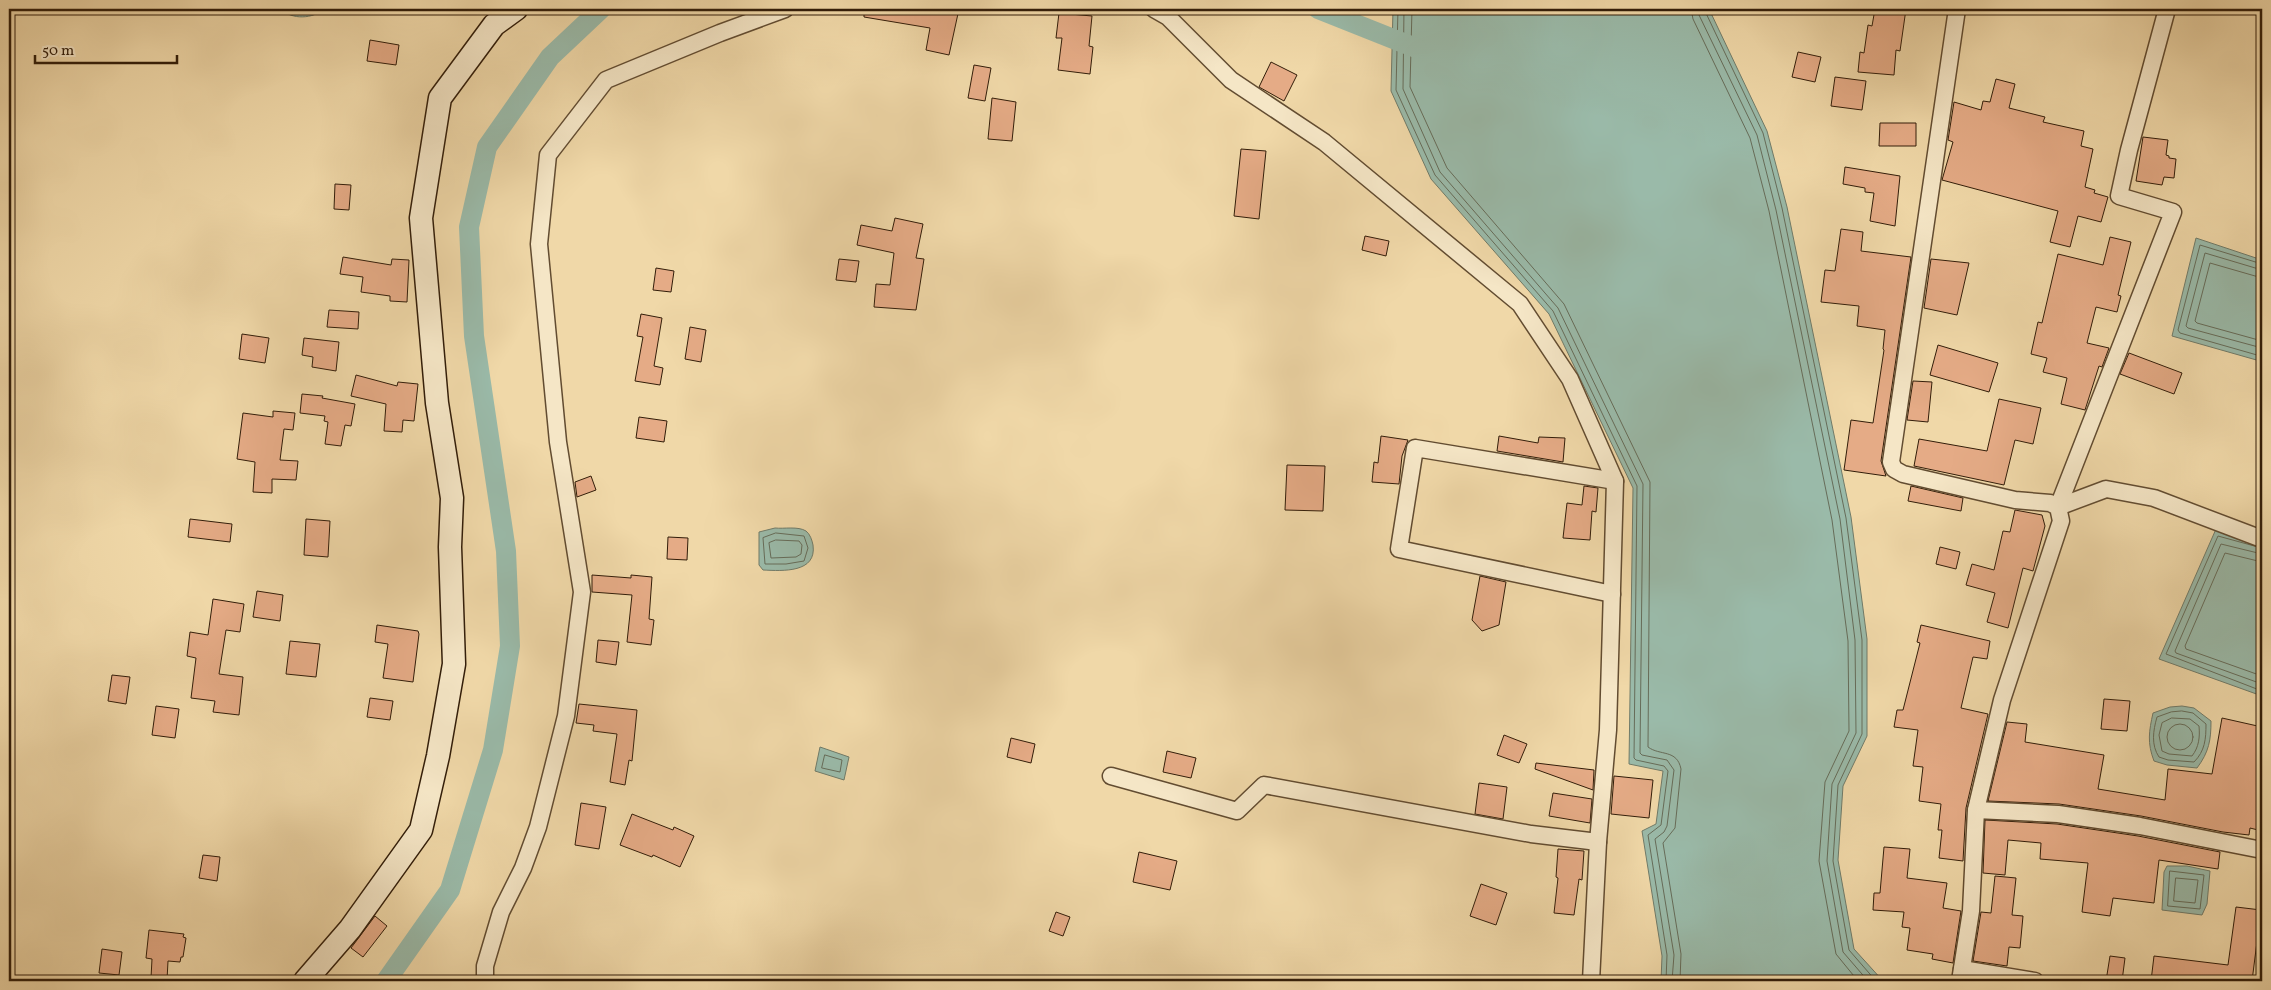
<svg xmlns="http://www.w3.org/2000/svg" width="2271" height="990" viewBox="0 0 2271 990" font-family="Vollkorn,serif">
<rect width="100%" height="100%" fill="#f0d8a8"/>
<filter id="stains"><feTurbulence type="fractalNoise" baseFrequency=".004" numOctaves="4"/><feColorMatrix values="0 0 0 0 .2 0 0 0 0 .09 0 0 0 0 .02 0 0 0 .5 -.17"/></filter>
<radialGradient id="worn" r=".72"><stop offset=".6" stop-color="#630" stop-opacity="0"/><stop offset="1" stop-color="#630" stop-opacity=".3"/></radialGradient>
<g fill="#9abaa9" stroke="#707b69">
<path d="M281,9H323C314,19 291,20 281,9Z"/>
<polygon points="1393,9 1709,9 1767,131 1787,207 1851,517 1867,639 1867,736 1843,786 1838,860 1854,949 1883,981 1661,981 1662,956 1642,831 1656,824 1663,771 1629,764 1633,488 1549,314 1431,179 1391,91"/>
<polygon points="2196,238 2262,260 2262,353 2260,361 2172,336"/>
<path d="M775,528C784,529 798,526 806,531C810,534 812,540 813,545C817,573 783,571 763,570L759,565V532Z"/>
<polygon points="2216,529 2262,544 2262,696 2159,659"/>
<path d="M2182,706L2194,708L2211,721C2211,740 2209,752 2197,768L2167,765L2154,761C2147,743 2149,731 2153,713L2170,707Z"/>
<polygon points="820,747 849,757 844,780 815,771"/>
<polygon points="2167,866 2187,866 2210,871 2207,904 2202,915 2162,910 2164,872"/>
</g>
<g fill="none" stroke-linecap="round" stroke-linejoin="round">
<g stroke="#666c59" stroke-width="1">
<polyline points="1398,9 1396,90 1435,175 1553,311 1637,486 1634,758 1636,760 1664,766 1668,771 1661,825 1648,835 1667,955 1666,981"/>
<polyline points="1404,9 1403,89 1440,172 1558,308 1643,484 1640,753 1642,755 1667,760 1674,770 1667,826 1664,832 1655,839 1674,955 1672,981"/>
<path d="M1412,9L1410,87L1447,168L1564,304L1650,482L1648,747C1660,756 1677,749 1681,769L1675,828L1663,843L1681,954L1680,981"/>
<polyline points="1691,9 1693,19 1750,138 1769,211 1832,520 1848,641 1849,731 1825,782 1819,861 1836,954 1858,981"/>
<polyline points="1698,9 1699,15 1757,135 1776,210 1840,519 1855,640 1856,733 1832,784 1827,861 1843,952 1868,981"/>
<polyline points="1704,9 1763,133 1782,208 1846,518 1862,640 1862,734 1838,785 1833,861 1849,950 1876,981"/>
<polyline points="2262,264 2200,245 2178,330 2180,333 2257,355 2262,355"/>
<polyline points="2262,270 2205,253 2186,326 2188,328 2262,348"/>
<polyline points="2262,278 2210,263 2195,321 2197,323 2262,341"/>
<polygon points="776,533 804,536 808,548 804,561 786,564 765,564 763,538"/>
<polygon points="776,540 799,541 802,545 801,554 796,557 771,558 769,543"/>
<polyline points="2258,547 2218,536 2166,654 2262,691"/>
<polyline points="2262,554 2221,544 2175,651 2176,653 2262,684"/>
<polyline points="2262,562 2225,553 2185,646 2186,649 2262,676"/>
<path d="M2182,711L2193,713L2206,724C2206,739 2205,751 2194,762L2168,760L2159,757C2151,745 2153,731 2157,717L2171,712Z"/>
<path d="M2172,718L2190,719L2199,726C2200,737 2199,747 2192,756L2169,754L2162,751L2159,735L2162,723Z"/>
<circle cx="2180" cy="737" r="13"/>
<polygon points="825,755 842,760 840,772 822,768"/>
<polygon points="2170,871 2204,875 2200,909 2168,906"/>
<polygon points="2176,878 2198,880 2195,903 2174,901"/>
</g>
<g stroke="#9abaa9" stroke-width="20">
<polyline points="1318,9 1416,48"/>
<polyline points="386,981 450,890 493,750 510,646 506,551 474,336 469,227 487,147 550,57 601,9"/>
</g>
</g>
<g fill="#e5ab86" stroke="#321d09">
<polygon points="864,9 959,9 949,55 926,50 930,28 864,17"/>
<polygon points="1875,9 1906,9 1900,51 1896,50 1894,75 1858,72 1860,52 1864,53 1868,25 1872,26"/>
<polygon points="1059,13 1092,16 1089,46 1093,47 1090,74 1058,70 1062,38 1056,38"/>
<polygon points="370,40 399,45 396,65 367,61"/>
<polygon points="1798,52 1821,57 1815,82 1792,77"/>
<polygon points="1271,62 1297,75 1284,101 1259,87"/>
<polygon points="974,65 991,68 985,101 968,98"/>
<polygon points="1835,77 1866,81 1862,110 1831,106"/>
<polygon points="1996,79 2015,84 2009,108 2045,117 2043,122 2084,131 2081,146 2093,149 2085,187 2095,190 2094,193 2108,197 2101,222 2078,216 2070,247 2050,242 2058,211 1942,180 1953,142 1948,140 1954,102 1981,110 1983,101 1990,102"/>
<polygon points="992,98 1016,102 1012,141 988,139"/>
<polygon points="1880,123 1916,123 1916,146 1879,146"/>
<polygon points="2143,137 2168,140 2166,155 2169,156 2169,158 2176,159 2174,178 2164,177 2162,185 2136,181"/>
<polygon points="1241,149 1266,151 1259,219 1234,216"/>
<polygon points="1845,167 1900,176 1895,226 1870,221 1874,193 1865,192 1865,188 1843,184"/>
<polygon points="335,184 351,185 349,210 334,209"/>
<polygon points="895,218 923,224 916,258 924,259 916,310 874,307 876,284 890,285 894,253 857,245 861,225 892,231"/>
<polygon points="1841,229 1863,232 1861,251 1911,257 1881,461 1886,476 1844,470 1851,420 1873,423 1884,350 1883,349 1885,330 1857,326 1859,306 1821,302 1825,270 1835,271"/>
<polygon points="1365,236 1389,241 1386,256 1362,250"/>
<polygon points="2110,237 2131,242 2118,295 2121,296 2117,312 2096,307 2087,343 2109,348 2102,367 2099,366 2085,410 2061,404 2067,378 2043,372 2047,358 2031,354 2038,322 2042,323 2058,254 2103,265"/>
<polygon points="343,257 391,265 392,259 409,260 407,302 390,301 390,296 361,292 363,277 340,274"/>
<polygon points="839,259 859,261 856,282 836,280"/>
<polygon points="1931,259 1969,263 1957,315 1924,308"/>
<polygon points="656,268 674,271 671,292 653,290"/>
<polygon points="329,310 359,312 358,329 327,327"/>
<polygon points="641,314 662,318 654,366 663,368 660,385 635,381 643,337 637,336"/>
<polygon points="690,327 706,330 701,362 685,359"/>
<polygon points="242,334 269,338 265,363 239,359"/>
<polygon points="304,338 339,342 336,371 312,367 313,357 302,355"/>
<polygon points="1938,345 1998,363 1989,392 1930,375"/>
<polygon points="2129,353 2182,373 2174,394 2120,374"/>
<polygon points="356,375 397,386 398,382 418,384 414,421 403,420 402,432 384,431 386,404 351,396"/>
<polygon points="1913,381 1932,382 1928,422 1907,420"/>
<polygon points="302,394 323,396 322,398 355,404 351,426 345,425 341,446 325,444 328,422 324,421 325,416 300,413"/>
<polygon points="1999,399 2041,408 2033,444 2015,440 2004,485 1914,466 1919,439 1987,451"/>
<polygon points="273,411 295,413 293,430 284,429 280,460 298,461 296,480 272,479 272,493 253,492 255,462 237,459 243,413 273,417"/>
<polygon points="639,417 667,421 664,442 636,438"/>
<polygon points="1381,436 1408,440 1402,456 1399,484 1372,482 1374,462 1378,463"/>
<polygon points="1499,436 1538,443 1539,437 1565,438 1563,462 1497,451"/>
<polygon points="1287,465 1325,466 1323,511 1285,510"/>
<polygon points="591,476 596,490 577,497 575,482"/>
<polygon points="1584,486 1598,488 1596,512 1592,511 1590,540 1563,538 1567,503 1582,505"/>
<polygon points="1911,486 1963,498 1961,511 1908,501"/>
<polygon points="2015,510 2042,515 2045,526 2033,571 2023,568 2008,628 1987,622 1995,593 1966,585 1972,564 1994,570 2003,531 2010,532"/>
<polygon points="190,519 232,524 230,542 188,537"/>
<polygon points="306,519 330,521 328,557 304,555"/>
<polygon points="668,537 688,538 687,560 667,559"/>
<polygon points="1940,547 1960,552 1956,569 1936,564"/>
<polygon points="592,575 631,578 631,575 652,577 649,619 654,620 651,645 627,642 632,595 592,592"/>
<polygon points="1480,576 1506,582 1499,625 1482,631 1472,620"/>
<polygon points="257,591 283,595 280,621 253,617"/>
<polygon points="213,599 244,604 240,632 226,630 219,674 243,677 239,715 213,712 215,701 191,698 196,658 187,656 190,632 208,635"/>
<polygon points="377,625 418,631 419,634 413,682 383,678 388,644 375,642"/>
<polygon points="1921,625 1990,641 1987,659 1973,657 1961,708 1988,714 1966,808 1963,861 1939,858 1942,830 1938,830 1941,804 1919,801 1923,767 1913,766 1918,730 1894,727 1897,710 1903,710 1920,643 1917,642"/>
<polygon points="598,640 619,642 616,665 596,662"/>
<polygon points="290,641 320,644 316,677 286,674"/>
<polygon points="112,675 130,677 126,704 108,701"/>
<polygon points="370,698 393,701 390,720 367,717"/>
<polygon points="2104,699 2130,701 2127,731 2101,729"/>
<polygon points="579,704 637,710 632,761 629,760 625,785 610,782 617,734 593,731 594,725 576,723"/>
<polygon points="156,706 179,709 175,738 152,735"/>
<polygon points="2222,718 2262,727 2262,831 2250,828 2249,835 2223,832 2141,816 2059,804 1988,801 2007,722 2027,724 2025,742 2104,755 2098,789 2165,800 2168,769 2212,774"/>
<polygon points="1504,735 1527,744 1519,763 1497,755"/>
<polygon points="1011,738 1035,744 1031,763 1007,757"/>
<polygon points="1167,751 1196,758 1191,778 1163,772"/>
<polygon points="1536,763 1594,770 1593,790 1535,769"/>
<polygon points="1614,776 1653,780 1649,818 1611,814"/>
<polygon points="1479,783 1507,787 1503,819 1475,814"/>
<polygon points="1553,793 1592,799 1590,823 1549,816"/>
<polygon points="581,803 606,807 599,849 575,845"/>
<polygon points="632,814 673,830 674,827 694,836 680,867 653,855 652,857 620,845"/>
<polygon points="1985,820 2057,824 2138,836 2220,852 2218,869 2159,860 2154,903 2113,898 2110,916 2082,912 2088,863 2040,859 2041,843 2008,840 2005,875 1983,873"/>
<polygon points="1884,847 1910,849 1907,878 1947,883 1943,908 1961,911 1953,963 1932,959 1933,954 1907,950 1910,928 1902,927 1904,912 1873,910 1874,893 1880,893"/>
<polygon points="1558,849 1584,851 1582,880 1579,879 1574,915 1554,913 1558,878 1556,877"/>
<polygon points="1139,852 1177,861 1170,890 1133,882"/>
<polygon points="203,855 220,857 217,881 199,878"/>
<polygon points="1995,876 2016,878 2012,915 2023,916 2020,948 2009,947 2007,966 1973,961 1981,912 1991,913"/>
<polygon points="1481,884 1507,893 1496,925 1470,916"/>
<polygon points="2236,907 2261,910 2252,981 2151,981 2154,956 2228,965"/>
<polygon points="1056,912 1070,917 1063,936 1049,931"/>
<polygon points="375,916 387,926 363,957 351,948"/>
<polygon points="149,930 184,934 183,937 186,938 183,957 181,957 180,962 168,961 167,980 151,978 152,959 146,958"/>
<polygon points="102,949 122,952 119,975 99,973"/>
<polygon points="2110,956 2125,958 2122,981 2106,981"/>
</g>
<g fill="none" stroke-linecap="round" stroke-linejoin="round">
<g stroke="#624c31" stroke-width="19">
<g id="street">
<polyline points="1154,9 1168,17 1231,80 1324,142 1520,304 1570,379 1615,481 1608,730 1598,842 1591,981"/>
<polyline points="1957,9 1891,462 1894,469 1903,474 2015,500 2050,503 2058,507 2061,521 2002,700 1976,810 1971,911 1960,981"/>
<polyline points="2058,507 2173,212 2119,196 2129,150 2167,9"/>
<polyline points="2058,507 2106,489 2154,498 2262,539"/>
<polyline points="1612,594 1399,549 1415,448 1615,481"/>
<polyline points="1111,776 1237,811 1264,785 1531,834 1598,842"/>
<polyline points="1976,810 2058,814 2140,826 2262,850"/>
<polyline points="1962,969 2035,981"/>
<polyline points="485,981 485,966 501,912 523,868 538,827 566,716 582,592 558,442 539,244 548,155 606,80 720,33 785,9"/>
</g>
</g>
<g stroke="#321d09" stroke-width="25">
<polyline id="secondary" points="305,981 350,929 421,830 438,756 454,664 450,547 452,498 437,403 421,218 440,98 494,25 516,9"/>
</g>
<use href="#street" stroke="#f5e6c6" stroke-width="16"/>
<use href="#secondary" stroke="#f5e6c6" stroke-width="22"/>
</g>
<rect width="2271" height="990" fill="none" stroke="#f0d8a8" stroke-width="30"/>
<rect x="10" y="10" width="2251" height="970" fill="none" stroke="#321d09" stroke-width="2.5"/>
<rect x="15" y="15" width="2241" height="960" fill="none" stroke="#321d09"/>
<path d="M35 55v8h142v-8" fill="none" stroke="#321d09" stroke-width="2.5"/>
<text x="42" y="55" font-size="15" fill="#321d09" stroke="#f5e6c6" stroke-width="4" paint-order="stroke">50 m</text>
<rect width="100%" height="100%" filter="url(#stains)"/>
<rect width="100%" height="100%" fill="url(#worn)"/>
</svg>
